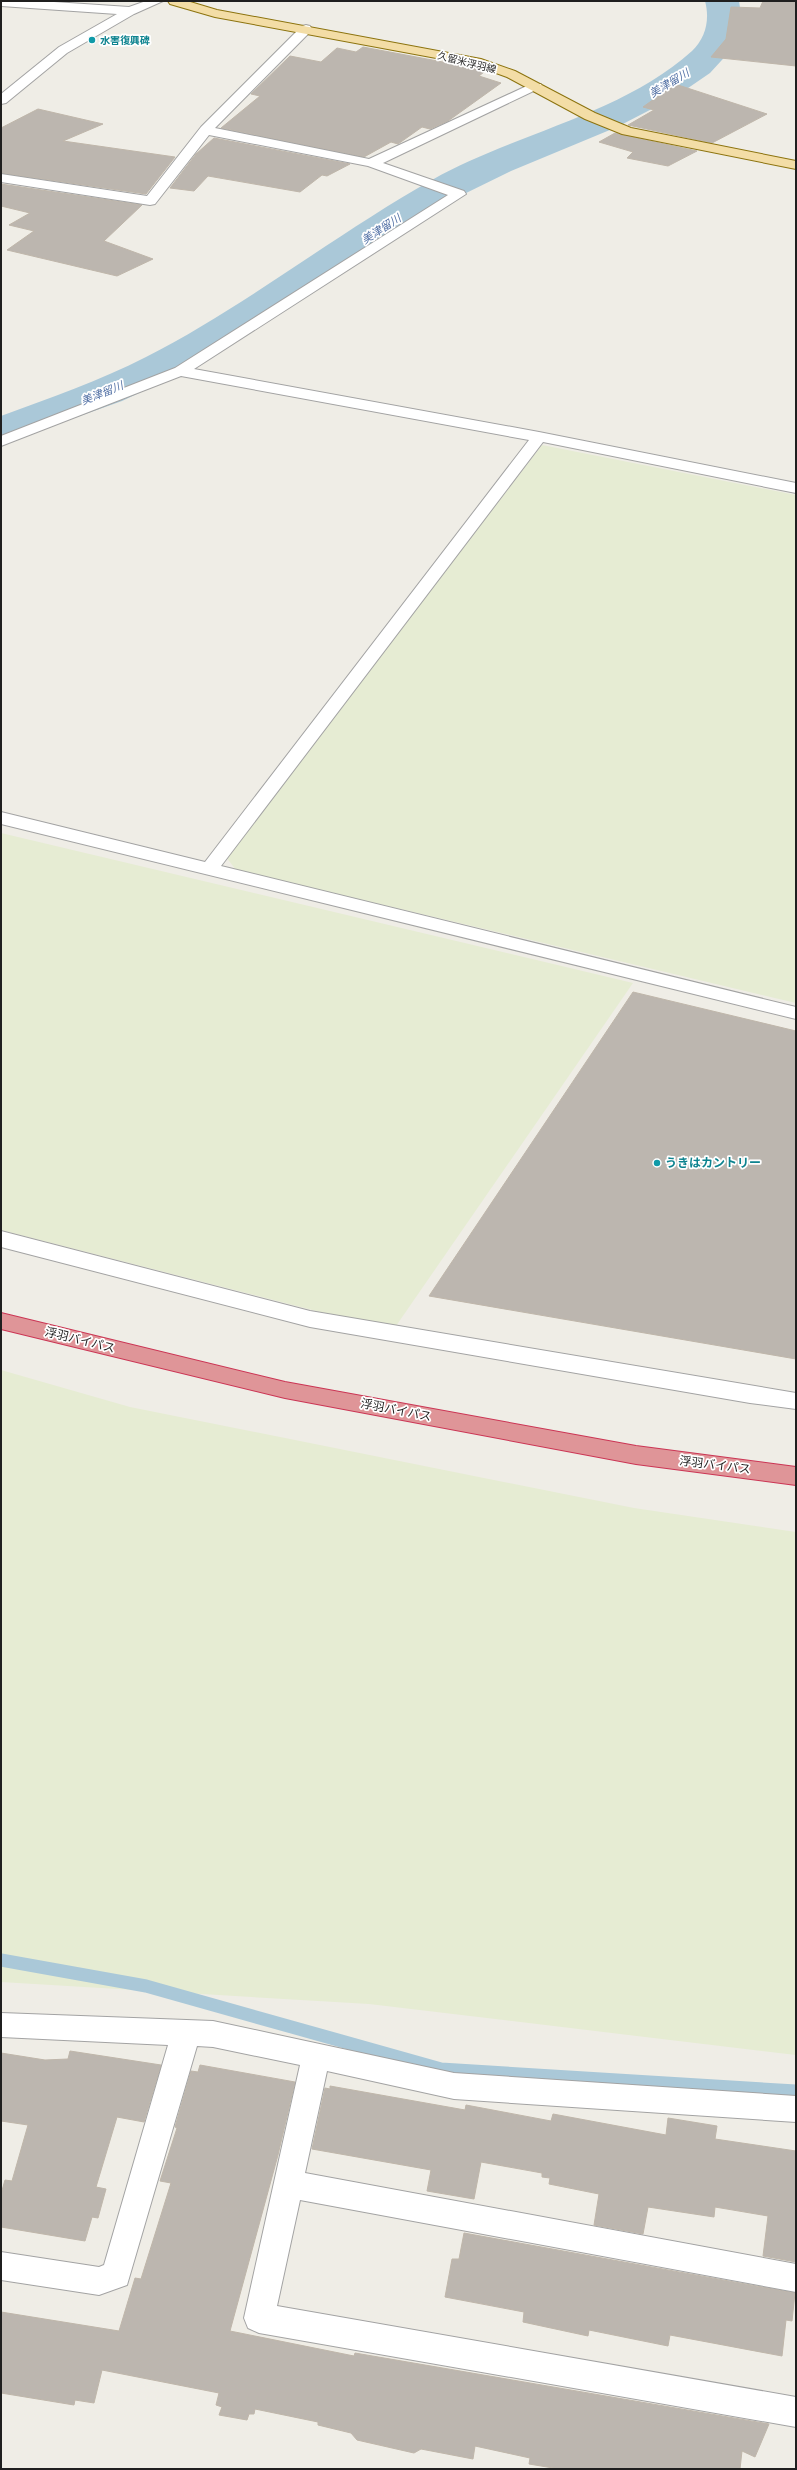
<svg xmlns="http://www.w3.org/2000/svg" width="797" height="2470" viewBox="0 0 797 2470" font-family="'IBM Plex Sans','Noto Sans JP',sans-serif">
<rect width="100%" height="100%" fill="#efede6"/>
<g fill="#e6ecd3">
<polygon points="542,445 796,495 796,1003 236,870 226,857"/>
<polygon points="1,833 633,983 396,1326 320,1312 1,1230"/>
<polygon points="1,1370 130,1407 634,1508 796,1532 796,2055 369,2004 1,1982"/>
</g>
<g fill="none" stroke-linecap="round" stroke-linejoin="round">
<polyline stroke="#aac8d8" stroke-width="13" points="1,1960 146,1986 441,2069 796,2091"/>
<path fill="#aac8d8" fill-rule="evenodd" d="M705,1H739L742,22L739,36L732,49L710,73L675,97L617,127L511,171L460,196L233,342L177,375L122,401L1,444V416C50,398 99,381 146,357C244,307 336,234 432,180C515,133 621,115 692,51C706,38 710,19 705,1Z"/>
</g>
<g fill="#bcb6af" stroke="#bfb6aa">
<polygon points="763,1 796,1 796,66 711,57 726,39 731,7 760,8"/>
<polygon points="363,47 480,69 478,71 484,72 479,76 501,83 448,121 430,129 422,127 398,144 391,142 364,157 221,128 260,96 251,94 290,56 321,62 337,48 356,52"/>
<polygon points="675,84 767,114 712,143 628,125 654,110 643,107"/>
<polygon points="38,109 103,124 63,141 175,157 146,194 1,173 1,128"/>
<polygon points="615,133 622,135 697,151 668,166 627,158 633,152 599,142"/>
<polygon points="214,138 350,164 327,176 322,175 300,192 208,176 194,191 170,188 196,154"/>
<polygon points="1,184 142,205 104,241 153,259 117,276 7,250 34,231 9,225 30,213 1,206"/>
<polygon points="633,992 796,1031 796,1359 429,1296"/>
<polygon points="70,2051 161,2065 144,2122 117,2117 96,2187 106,2189 98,2218 92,2217 85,2241 1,2227 1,2194 5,2180 12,2181 28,2125 1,2121 1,2053 45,2060 68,2059"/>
<polygon points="200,2065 295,2082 278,2155 230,2331 354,2356 355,2353 769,2424 755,2457 742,2451 740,2469 559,2469 529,2464 530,2458 475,2446 473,2459 421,2449 414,2453 357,2440 351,2433 318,2425 318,2422 255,2409 254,2414 249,2414 247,2420 219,2415 222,2407 216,2405 219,2393 102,2370 94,2403 75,2400 74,2405 1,2393 1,2312 119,2331 135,2278 141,2279 171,2183 160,2181 177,2128 175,2127 191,2071 198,2072"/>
<polygon points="330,2086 465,2110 466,2105 551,2121 553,2114 666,2135 668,2118 717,2126 715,2139 796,2151 796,2262 763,2256 768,2216 715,2207 714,2217 648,2207 643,2234 594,2225 599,2194 549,2184 550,2178 542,2177 542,2173 481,2162 474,2199 427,2191 431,2170 312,2149 325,2088 330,2089"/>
<polygon points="464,2233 795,2293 792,2321 786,2320 782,2356 670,2335 668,2346 589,2330 588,2336 523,2322 524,2312 445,2297 452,2259 459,2259"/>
</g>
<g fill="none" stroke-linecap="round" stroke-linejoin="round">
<g stroke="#a3a3a3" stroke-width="2">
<g id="minor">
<polygon points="1,1 39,1 129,7 146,1 163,1 134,14 67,53 6,103 1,104 1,94 59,47 117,14 1,6"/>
<polygon points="306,25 310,26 312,29 310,32 215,128 369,159 531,84 541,84 542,87 383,163 464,191 466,194 194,369 539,432 796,483 796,493 543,442 221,866 796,1007 796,1019 1,824 1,812 205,862 529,440 181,376 1,446 1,436 175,368 448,195 368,166 209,135 155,204 150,205 1,182 1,174 147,196 201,127 302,26"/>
<polygon points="1,1231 310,1311 796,1393 796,1409 750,1403 310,1327 1,1247"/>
<polygon points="1,2013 213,2021 454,2073 796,2096 796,2122 454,2099 327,2071 305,2173 796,2264 796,2292 300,2200 277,2306 796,2397 796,2427 259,2333 248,2328 244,2318 300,2065 213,2047 197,2046 127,2285 99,2295 1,2280 1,2252 99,2267 104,2265 168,2045 1,2037"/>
</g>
</g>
<g stroke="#8c730e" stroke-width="2">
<polygon id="major" points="168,1 187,1 217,10 481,59 515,71 595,113 631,128 796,161 796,169 622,134 585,119 507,77 474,65 215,17 170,4"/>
</g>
<g stroke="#cb3554" stroke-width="2">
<polygon id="highway" points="1,1313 285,1382 636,1446 796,1467 796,1485 636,1464 285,1398 1,1329"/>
</g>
<use href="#minor" fill="#fff" fill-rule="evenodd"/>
<use href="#major" fill="#f3dda6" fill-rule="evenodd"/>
<use href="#highway" fill="#df9598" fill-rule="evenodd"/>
</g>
<g fill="#0f9aa8" stroke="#fff" stroke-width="1.5">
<circle cx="92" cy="40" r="4"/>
<circle cx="657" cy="1163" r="4"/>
</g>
<g text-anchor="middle" stroke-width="3.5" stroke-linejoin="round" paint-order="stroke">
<g font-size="10" font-weight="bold" fill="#0d838f" stroke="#fff" text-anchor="start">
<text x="100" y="44">水害復興碑</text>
</g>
<g font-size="10" fill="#1f1f1f" stroke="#fff">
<text transform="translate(467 62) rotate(14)" y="4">久留米浮羽線</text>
</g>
<g font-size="11" font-style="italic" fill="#5472a6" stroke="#fff">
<text transform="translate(669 83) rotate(-31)" y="4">美津留川</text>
<text transform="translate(381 229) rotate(-33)" y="4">美津留川</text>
<text transform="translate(102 393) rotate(-22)" y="4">美津留川</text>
</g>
<g font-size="12" font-weight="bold" fill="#0d838f" stroke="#fff" text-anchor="start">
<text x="665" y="1167">うきはカントリー</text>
</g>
<g font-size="12" fill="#1f1f1f" stroke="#fff">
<text transform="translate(80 1340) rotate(14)" y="4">浮羽バイパス</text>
<text transform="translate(396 1410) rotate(11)" y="4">浮羽バイパス</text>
<text transform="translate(715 1465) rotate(7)" y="4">浮羽バイパス</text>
</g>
</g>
<rect width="797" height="2470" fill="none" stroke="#1f1f1f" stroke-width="4"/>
</svg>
